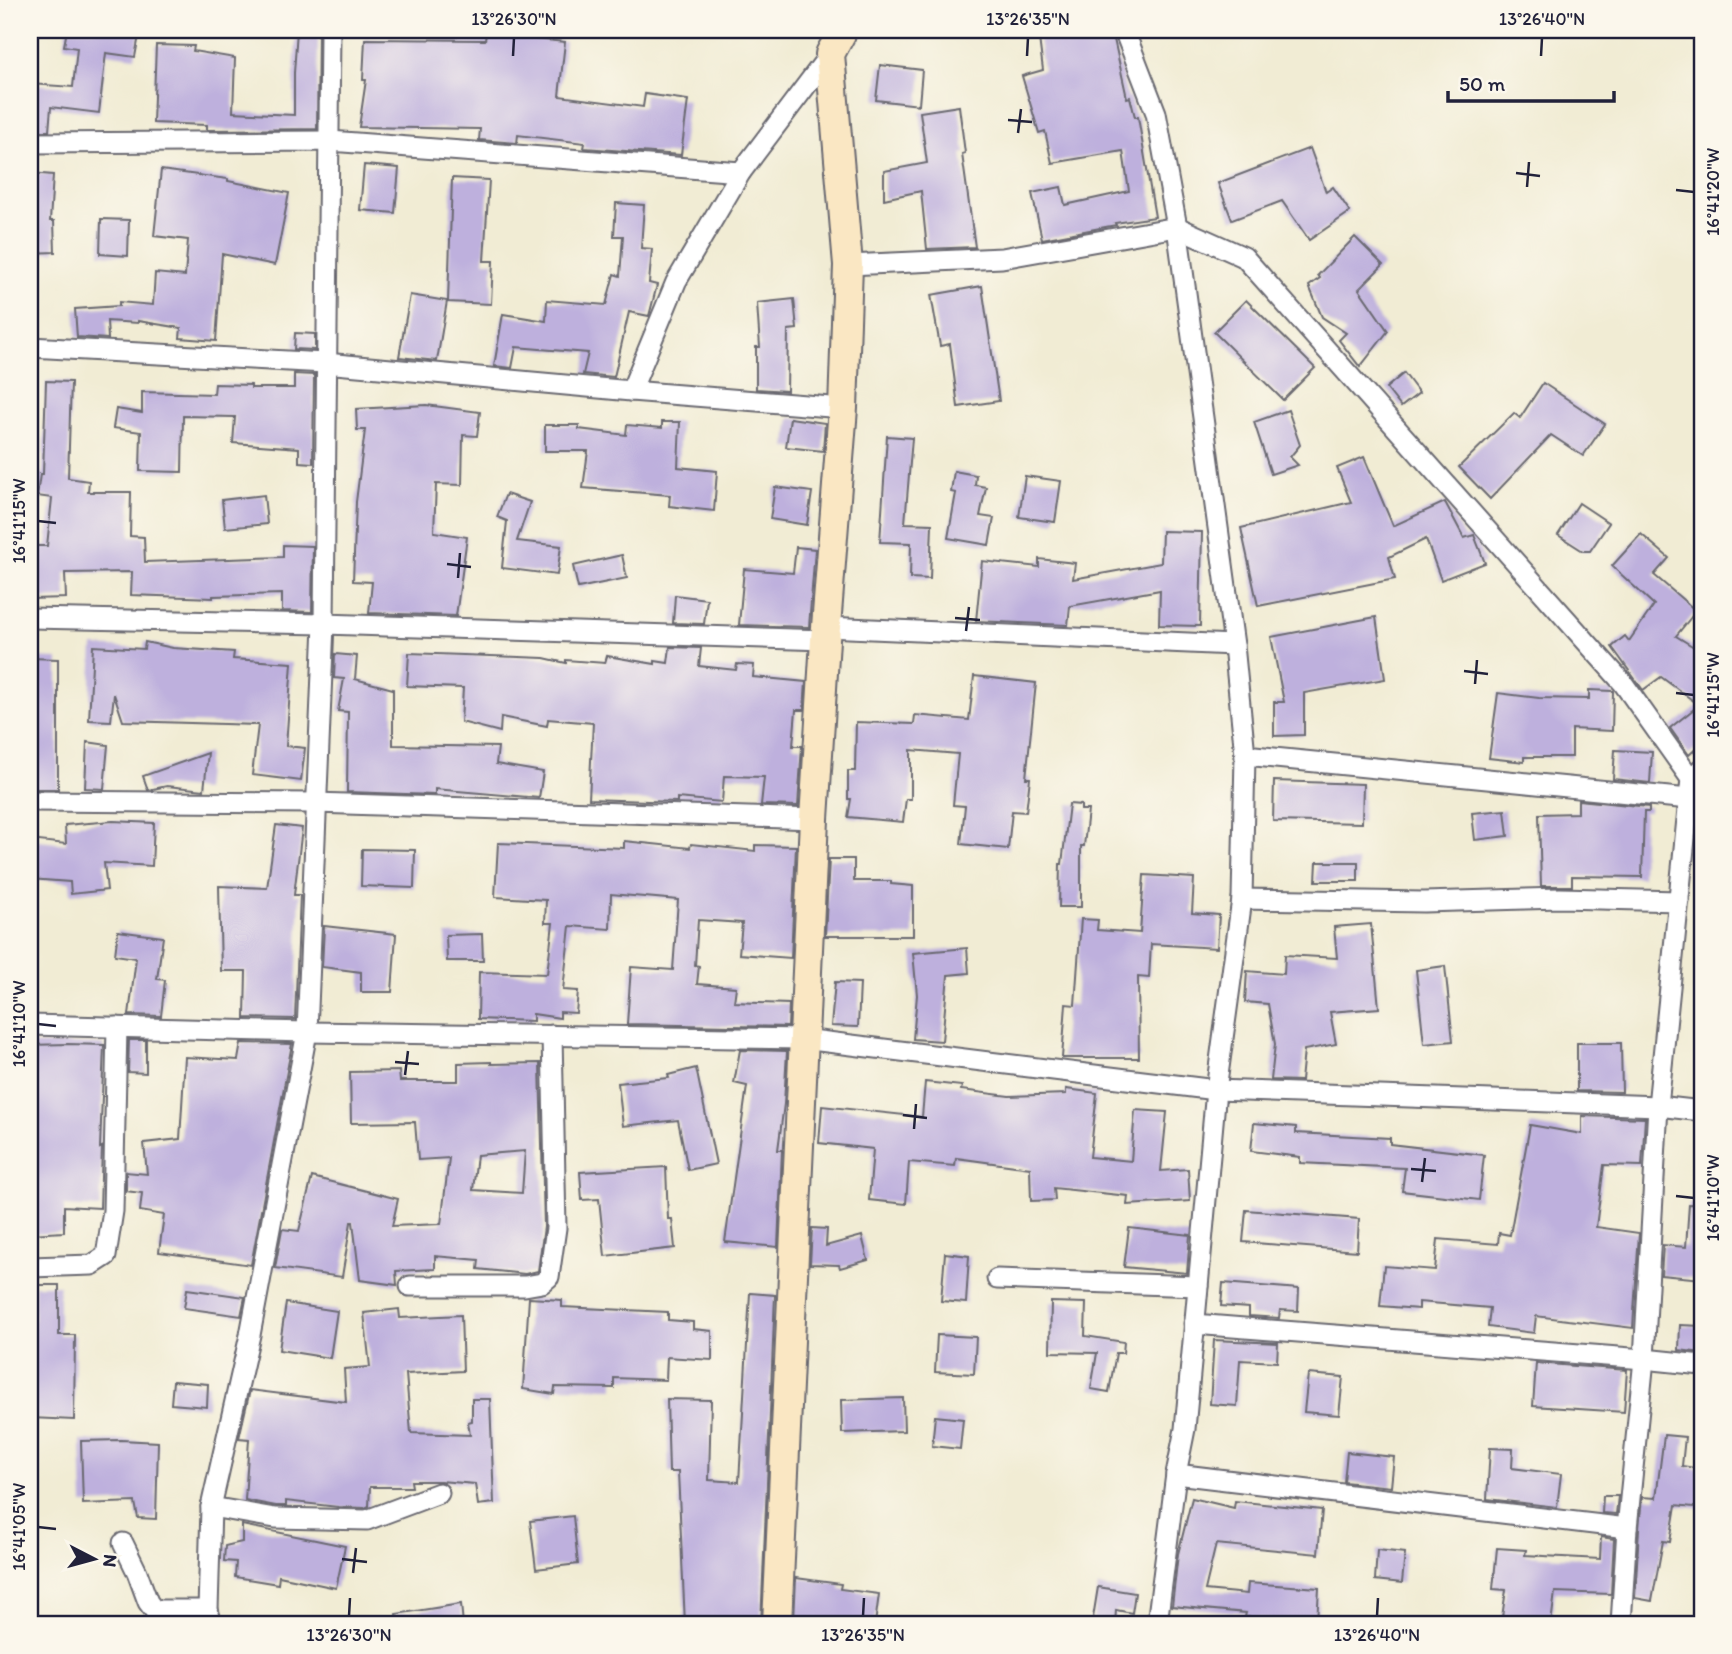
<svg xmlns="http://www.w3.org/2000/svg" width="1732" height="1654" viewBox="0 0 1732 1654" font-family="Itim,sans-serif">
<rect width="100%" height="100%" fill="#fbf7ec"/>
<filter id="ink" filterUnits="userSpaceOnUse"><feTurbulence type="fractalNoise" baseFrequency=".0143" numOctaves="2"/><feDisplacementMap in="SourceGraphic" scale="14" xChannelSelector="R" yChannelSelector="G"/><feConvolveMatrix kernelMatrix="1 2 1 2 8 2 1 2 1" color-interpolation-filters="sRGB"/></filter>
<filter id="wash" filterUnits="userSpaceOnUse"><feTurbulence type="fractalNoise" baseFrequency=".00686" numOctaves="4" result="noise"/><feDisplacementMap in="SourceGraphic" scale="28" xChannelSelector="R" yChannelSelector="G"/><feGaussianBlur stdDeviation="1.57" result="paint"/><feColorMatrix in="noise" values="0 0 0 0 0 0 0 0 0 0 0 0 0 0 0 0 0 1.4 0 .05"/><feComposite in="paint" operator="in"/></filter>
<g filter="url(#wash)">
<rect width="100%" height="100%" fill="#f1ecd4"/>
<g id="blocks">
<g fill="#beb0dd" fill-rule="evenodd">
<polygon points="67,30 140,30 135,57 106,53 99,113 51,107 49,131 30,131 30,84 73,87 77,48 64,46"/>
<polygon points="297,30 318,30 317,129 207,130 207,125 153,123 156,45 194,46 193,51 235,58 233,112 294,115 294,73"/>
<polygon points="1038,30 1112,30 1127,98 1130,97 1135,117 1138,117 1155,217 1115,223 1116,225 1042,239 1032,193 1061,187 1065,205 1129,191 1123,151 1052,163 1045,131 1039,133 1022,76 1043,70"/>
<polygon points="486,34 565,42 559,96 643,107 645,94 688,100 681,155 584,148 585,143 518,135 517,143 479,140 480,129 359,127 366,80 363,80 365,39 485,40"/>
<polygon points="880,65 922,70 919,105 876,100"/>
<polygon points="959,106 965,153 962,154 975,247 927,249 921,191 884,199 884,171 927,163 920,112"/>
<polygon points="1310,148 1326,192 1333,187 1350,212 1309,240 1282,201 1232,220 1218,183"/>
<polygon points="364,165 399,168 395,213 360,210"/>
<polygon points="161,170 228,179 228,181 289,193 275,265 222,254 216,341 180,338 181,328 138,321 138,323 107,321 108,339 77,337 75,309 119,306 119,302 153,305 155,273 185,276 188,240 154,236"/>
<polygon points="30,173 53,175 50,221 54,221 55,252 30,253"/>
<polygon points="452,178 489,180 484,261 493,261 491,304 448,302"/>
<polygon points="616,203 644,205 641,248 652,249 649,283 657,285 649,316 629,312 614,377 583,374 588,353 516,347 512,368 494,366 503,314 546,321 547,300 606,305 614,274 620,276 623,236 614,236"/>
<polygon points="101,219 129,220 128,256 100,254"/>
<polygon points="1355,237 1383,265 1359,289 1388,331 1360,367 1339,340 1346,333 1322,317 1309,286 1320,278 1318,275"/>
<polygon points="982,286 999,401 958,407 950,344 940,346 931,295"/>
<polygon points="410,295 447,301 437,361 399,357"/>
<polygon points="794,299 797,329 788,330 787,391 756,389 756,347 760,347 757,303"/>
<polygon points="1246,300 1315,368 1283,400 1214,332"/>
<polygon points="295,333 315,334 315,350 294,349"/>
<polygon points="1404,373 1419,393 1401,407 1386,388"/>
<polygon points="294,374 314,375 313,463 299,462 299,448 233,443 235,417 183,416 182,472 140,471 141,432 113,428 116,409 142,413 142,392 214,394 215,384 251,385 251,388 294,388"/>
<polygon points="46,381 71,382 68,478 89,481 88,492 131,492 130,536 144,537 145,562 283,557 283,545 313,546 312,612 282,611 282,594 213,596 213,598 131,595 132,572 65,573 66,598 30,599 32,546 47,546 52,498 37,496 40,474 43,474"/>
<polygon points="1543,383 1605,424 1583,456 1551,435 1490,499 1459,467 1514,413 1520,418"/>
<polygon points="426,405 480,412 477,436 463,435 462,485 436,484 434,532 467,537 456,616 369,613 372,582 353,581 356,502 365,430 357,430 356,409"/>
<polygon points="1288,410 1300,445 1290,457 1298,465 1271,474 1254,422"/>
<polygon points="790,418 825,423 823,451 786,447"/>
<polygon points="662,422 680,422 678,467 717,471 714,511 669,506 670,495 583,488 588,451 545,451 545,425 579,425 579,429 626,435 627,425 662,428"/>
<polygon points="887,436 912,438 905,523 932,524 930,579 910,578 911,543 880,542"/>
<polygon points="1364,457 1393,526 1445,502 1464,538 1474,535 1485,563 1441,580 1426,539 1389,557 1395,579 1258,606 1241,528 1351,502 1337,468"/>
<polygon points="954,471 976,475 975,485 986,487 980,516 994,518 989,545 948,538 956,493 951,492"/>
<polygon points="1025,476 1061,481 1055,522 1019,517"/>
<polygon points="775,487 812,492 807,525 770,519"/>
<polygon points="506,494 530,502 517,541 561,546 557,575 502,568 507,521 497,517"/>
<polygon points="264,495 267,524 225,528 222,500"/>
<polygon points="1579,503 1609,523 1590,551 1583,551 1558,535"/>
<polygon points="1162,531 1202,532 1200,626 1159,625 1160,590 1070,606 1068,625 976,621 982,561 1039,567 1039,559 1075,563 1073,579 1161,563"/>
<polygon points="1641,534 1669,558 1654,575 1696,611 1676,636 1702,652 1702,743 1689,755 1670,728 1699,705 1661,677 1643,690 1612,647 1625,636 1629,641 1654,605 1612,566"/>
<polygon points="796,547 815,549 809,627 739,625 744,569 793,573"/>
<polygon points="622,555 627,578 578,588 573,566"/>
<polygon points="675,595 707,599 704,624 673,623"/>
<polygon points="1376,617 1385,679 1304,693 1304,735 1274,736 1274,702 1284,702 1271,637"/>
<polygon points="145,642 173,648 234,652 233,659 292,663 286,746 305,748 301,781 252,775 258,725 123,721 114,694 111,721 89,720 93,646 144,649"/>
<polygon points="670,647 701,648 699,666 736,670 737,664 754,665 753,677 806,682 804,710 796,710 793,746 802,746 798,806 761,805 764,777 724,776 722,802 677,798 677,802 589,799 593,723 548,719 547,726 501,717 500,732 461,722 463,688 407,686 409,653 544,658 566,663 566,660 605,663 607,656 655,664 655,661 668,663"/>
<polygon points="335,654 357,656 355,679 393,689 393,745 498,747 496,764 543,772 539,798 435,789 435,795 347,792 348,712 338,711 344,679 334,678"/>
<polygon points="30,658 58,659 58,789 30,789"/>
<polygon points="974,676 1036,683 1026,778 1030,778 1026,812 1012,811 1008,849 961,844 965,806 953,805 958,754 911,750 911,799 906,799 903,822 848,817 851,799 848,799 848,771 855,771 856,722 914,724 915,715 969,720"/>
<polygon points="1589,690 1613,691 1612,731 1572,729 1572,757 1524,757 1524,762 1489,758 1498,693 1539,698 1589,699"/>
<polygon points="87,742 108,745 104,789 85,788"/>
<polygon points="1615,750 1652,752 1650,783 1613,779"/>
<polygon points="208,753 204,790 167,786 148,790 143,776"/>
<polygon points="1274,781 1363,784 1362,823 1273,821"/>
<polygon points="1578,800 1649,807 1649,812 1644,812 1642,877 1572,876 1572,886 1541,886 1539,814 1578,813"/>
<polygon points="1069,804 1081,805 1081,810 1088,810 1084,846 1081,846 1081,907 1059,907 1060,864 1062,864"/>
<polygon points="1505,810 1508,836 1475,840 1472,813"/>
<polygon points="113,821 154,823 152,866 104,863 107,890 71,894 70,882 30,879 30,840 66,844 65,825"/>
<polygon points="276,825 302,828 294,895 300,895 295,1019 245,1018 246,971 221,971 219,886 267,888"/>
<polygon points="624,841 690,848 691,844 755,851 755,845 796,846 791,958 739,954 742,923 698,920 695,965 699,966 697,984 736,987 734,1002 789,1004 788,1027 627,1024 631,967 673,970 678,900 611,894 610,929 570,926 563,990 578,991 576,1013 560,1012 560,1018 533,1014 533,1021 478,1019 479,972 547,974 553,923 545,923 546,900 495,897 498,843 624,848"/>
<polygon points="362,849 415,850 414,888 361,886"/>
<polygon points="829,859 854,859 854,881 891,881 891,884 913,886 913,936 825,936"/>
<polygon points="1317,862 1358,862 1358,881 1316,881"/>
<polygon points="1144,875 1194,878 1192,913 1219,915 1217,948 1151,944 1149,978 1138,977 1139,1058 1062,1058 1066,1004 1075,1005 1081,919 1098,920 1097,930 1140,933"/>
<polygon points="1371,924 1379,1008 1330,1012 1336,1044 1304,1050 1301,1081 1271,1080 1275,1044 1268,1004 1245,1002 1247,971 1284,974 1285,955 1337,958 1334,927"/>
<polygon points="324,926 396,934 392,992 361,992 361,972 322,967"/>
<polygon points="118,931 163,937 157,979 165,980 161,1016 129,1015 136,958 115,955"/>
<polygon points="482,934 483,961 447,961 446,935"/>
<polygon points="967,948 969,973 948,975 942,1041 913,1039 917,995 913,953"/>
<polygon points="1445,966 1453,1041 1424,1044 1416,970"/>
<polygon points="835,982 860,983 858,1027 831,1026"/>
<polygon points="129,1040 146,1040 146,1073 128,1072"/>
<polygon points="241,1043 292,1044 251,1265 159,1252 164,1215 140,1211 142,1193 126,1191 126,1172 147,1174 144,1143 180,1139 185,1057 238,1060"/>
<polygon points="1577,1043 1621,1043 1622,1092 1577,1091"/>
<polygon points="68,1044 104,1045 100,1148 102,1147 100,1208 64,1206 64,1232 30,1234 30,1045"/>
<polygon points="740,1050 787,1051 784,1104 778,1150 782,1150 778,1247 725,1242 747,1086 734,1083"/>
<path d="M491,1062V1064L540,1063L544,1227L538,1271L525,1274L478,1269L479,1260L435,1256V1269L396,1271L397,1285L360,1280L353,1222H351L342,1277L275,1268L282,1229L299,1231L312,1177L398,1199L392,1226L441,1224L449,1158L418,1160L415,1122L351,1123L350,1072L399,1071L400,1081H458V1063ZM525,1151L522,1193L473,1190L477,1155Z"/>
<polygon points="696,1068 716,1164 688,1170 678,1120 623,1126 618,1083 669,1078 668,1075"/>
<polygon points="925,1082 962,1086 961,1090 1009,1096 1066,1094 1066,1089 1097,1093 1090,1157 1131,1161 1135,1110 1167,1112 1161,1171 1188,1169 1190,1201 1127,1205 1128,1196 1054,1188 1055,1200 1031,1201 1030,1168 956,1158 955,1166 909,1162 906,1204 869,1200 873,1149 819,1143 822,1106 922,1117"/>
<polygon points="1582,1116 1645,1118 1642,1166 1604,1165 1596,1227 1639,1233 1633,1328 1536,1316 1534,1333 1488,1327 1490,1308 1419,1302 1419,1309 1380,1306 1384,1266 1435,1270 1438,1239 1498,1244 1499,1233 1510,1235 1530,1125 1582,1134"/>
<polygon points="1254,1123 1296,1127 1296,1133 1390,1138 1390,1144 1484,1155 1479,1200 1402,1191 1405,1168 1300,1163 1300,1157 1251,1151"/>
<polygon points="666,1167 668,1219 672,1219 675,1248 605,1256 599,1199 582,1200 580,1172"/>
<polygon points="1689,1204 1702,1205 1702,1279 1661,1275 1663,1245 1686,1247"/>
<polygon points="1246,1210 1359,1219 1357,1251 1243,1242"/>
<polygon points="812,1228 827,1229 826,1246 862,1236 868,1260 840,1268 839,1265 810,1264"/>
<polygon points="1129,1228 1190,1235 1187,1273 1124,1267"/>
<polygon points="945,1253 969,1256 966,1303 941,1301"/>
<polygon points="1223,1283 1299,1289 1298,1311 1280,1310 1279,1318 1249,1316 1249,1308 1221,1306"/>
<polygon points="35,1285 59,1285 59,1335 75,1335 74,1420 31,1418"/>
<polygon points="187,1289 245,1297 241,1316 184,1308"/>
<polygon points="750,1293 775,1295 761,1624 685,1624 678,1472 669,1472 667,1399 711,1400 709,1480 739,1482"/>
<polygon points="529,1298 562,1300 562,1307 668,1312 668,1320 693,1322 693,1329 712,1331 712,1360 667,1357 666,1380 614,1378 614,1388 555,1387 554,1394 523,1389"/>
<polygon points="1051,1302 1086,1303 1085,1336 1124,1342 1123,1353 1116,1353 1109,1392 1091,1389 1097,1353 1050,1352"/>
<polygon points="286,1303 337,1311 330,1358 279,1350"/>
<polygon points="399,1309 400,1318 461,1315 463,1371 406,1374 411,1433 470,1435 468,1422 472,1421 472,1399 490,1399 494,1503 478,1505 475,1484 440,1481 411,1481 412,1487 370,1487 369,1506 365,1508 338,1507 286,1501 286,1506 276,1506 245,1500 249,1439 239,1438 250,1390 346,1402 344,1369 370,1367 364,1313"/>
<polygon points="1680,1325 1702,1326 1702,1353 1679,1350"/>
<polygon points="937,1335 976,1337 974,1374 935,1372"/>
<polygon points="1214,1340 1278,1343 1277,1362 1240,1360 1237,1406 1210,1404"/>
<polygon points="1536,1363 1627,1370 1624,1412 1533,1406"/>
<polygon points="1308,1374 1343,1377 1339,1415 1304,1412"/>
<polygon points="173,1381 208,1384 207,1407 171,1404"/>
<polygon points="903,1398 904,1431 842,1433 841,1400"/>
<polygon points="935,1416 963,1419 960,1449 932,1446"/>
<polygon points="1664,1435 1685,1437 1682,1466 1702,1469 1702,1508 1676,1505 1670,1542 1663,1541 1652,1601 1635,1598 1639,1529 1642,1497 1656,1498"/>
<polygon points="121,1440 158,1442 156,1519 138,1518 135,1502 83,1504 81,1441"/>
<polygon points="1490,1448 1513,1449 1512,1468 1561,1474 1557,1507 1487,1499"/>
<polygon points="1347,1452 1394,1457 1391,1487 1344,1482"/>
<polygon points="1603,1496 1618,1496 1616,1514 1602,1513"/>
<polygon points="1192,1498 1234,1508 1235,1501 1322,1510 1318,1554 1216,1544 1205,1590 1247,1594 1248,1583 1319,1588 1317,1622 1245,1617 1246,1613 1172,1606 1178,1554"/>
<polygon points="573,1516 578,1564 536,1569 530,1521"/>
<polygon points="242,1525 345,1546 336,1588 279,1576 278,1584 235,1577 236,1562 224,1561 225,1546 242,1542"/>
<polygon points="1601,1537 1614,1539 1611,1594 1555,1592 1551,1624 1501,1624 1506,1590 1493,1589 1497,1548 1526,1550 1525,1555 1600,1559"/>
<polygon points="1377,1550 1405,1553 1402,1583 1375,1580"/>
<polygon points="796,1578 841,1584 840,1589 879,1594 875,1624 818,1624 794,1621"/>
<polygon points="1098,1587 1135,1593 1132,1613 1116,1610 1115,1624 1092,1624"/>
<polygon points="461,1604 463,1624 397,1624 396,1614"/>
</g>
</g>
</g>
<g filter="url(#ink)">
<use href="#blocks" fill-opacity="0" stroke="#6a6971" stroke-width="2"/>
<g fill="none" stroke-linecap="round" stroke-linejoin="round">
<g stroke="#6a6971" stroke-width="23">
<g id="street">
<polyline points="1124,30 1156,113 1177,227 1234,645 1245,755 1242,899 1216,1090 1185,1429 1176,1474 1157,1624"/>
<polyline points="30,143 330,141 741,172"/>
<polyline points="848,265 1002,258 1177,227 1244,257 1623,683 1691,779"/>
<polyline points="30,347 325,363 631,391 843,408"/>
<polyline points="631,391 676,282 741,172 830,54"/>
<polyline points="30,618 324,624 825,640"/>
<polyline points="826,627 1234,645"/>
<polyline points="1245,755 1689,799"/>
<polyline points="30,801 315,803 814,819"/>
<polyline points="1242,899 1424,902 1560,898 1679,901"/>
<polyline points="30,1025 307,1032 803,1039 1216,1090 1658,1106 1702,1111"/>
<polyline points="30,1267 92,1265 106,1256 113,1211 117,1027"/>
<polyline points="997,1279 1198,1286"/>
<polyline points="410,1286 525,1286 542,1283 549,1277 556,1228 552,1035"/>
<polyline points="1194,1324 1644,1359 1702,1365"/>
<polyline points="1176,1474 1627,1528"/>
<polyline points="211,1507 275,1518 367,1520 439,1493"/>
<polyline points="123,1543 137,1572 148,1602 154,1610 208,1610"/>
<polyline points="212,1624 208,1610 211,1507 250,1335 307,1032 324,624 330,30"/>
<polyline points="1621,1624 1627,1528 1644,1359 1658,1106 1691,779 1702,768"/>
</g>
</g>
<g stroke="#6a6971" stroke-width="32">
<polyline id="secondary" points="777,1624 814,819 825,640 843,408 848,265 830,54 843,30"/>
</g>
<use href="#street" stroke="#fff" stroke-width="19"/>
<use href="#secondary" stroke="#fae7c3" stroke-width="28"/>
</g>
</g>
<path fill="none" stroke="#22223b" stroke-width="2.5" d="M513,56L514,38M1027,56L1028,38M1541,56L1542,38M1008,120L1032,122M1018,133L1021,109M1516,173L1540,176M1527,187L1529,162M1676,190L1694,192M38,521L56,523M447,564L471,567M458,578L460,553M955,618L980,620M966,631L969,607M1464,671L1488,674M1475,684L1477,660M1676,693L1694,695M38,1024L56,1026M395,1062L419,1064M405,1075L408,1051M903,1115L927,1118M914,1129L916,1104M1411,1169L1436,1171M1422,1182L1425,1158M1676,1196L1694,1198M38,1527L56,1529M342,1559L367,1562M353,1573L356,1548M349,1616L350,1598M863,1616L864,1598M1377,1616L1378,1598"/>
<rect width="1732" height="1654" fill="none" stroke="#fbf7ec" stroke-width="77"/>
<g transform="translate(94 1559) rotate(96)" stroke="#fbf7ec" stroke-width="5" paint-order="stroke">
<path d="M0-5L12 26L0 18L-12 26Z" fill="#22223b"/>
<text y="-10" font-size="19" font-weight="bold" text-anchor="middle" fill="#22223b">N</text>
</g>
<path d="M1448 91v10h166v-10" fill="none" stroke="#22223b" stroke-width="3.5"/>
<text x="1459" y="91" font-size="21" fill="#22223b" stroke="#fbf7ec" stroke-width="5" paint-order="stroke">50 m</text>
<rect x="38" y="38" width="1656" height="1578" fill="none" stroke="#22223b" stroke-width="2.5"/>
<g font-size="18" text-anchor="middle" fill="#22223b">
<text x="514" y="25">13°26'30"N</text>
<text x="1028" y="25">13°26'35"N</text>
<text x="1542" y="25">13°26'40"N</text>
<text transform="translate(1713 192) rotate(-90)" y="6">16°41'20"W</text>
<text transform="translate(19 521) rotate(-90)" y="6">16°41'15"W</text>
<text transform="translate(1713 695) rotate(-90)" y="6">16°41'15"W</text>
<text transform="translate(19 1024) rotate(-90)" y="6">16°41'10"W</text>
<text transform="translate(1713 1198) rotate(-90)" y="6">16°41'10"W</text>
<text transform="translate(19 1527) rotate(-90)" y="6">16°41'05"W</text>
<text x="349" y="1641">13°26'30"N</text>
<text x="863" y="1641">13°26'35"N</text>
<text x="1377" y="1641">13°26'40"N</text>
</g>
</svg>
